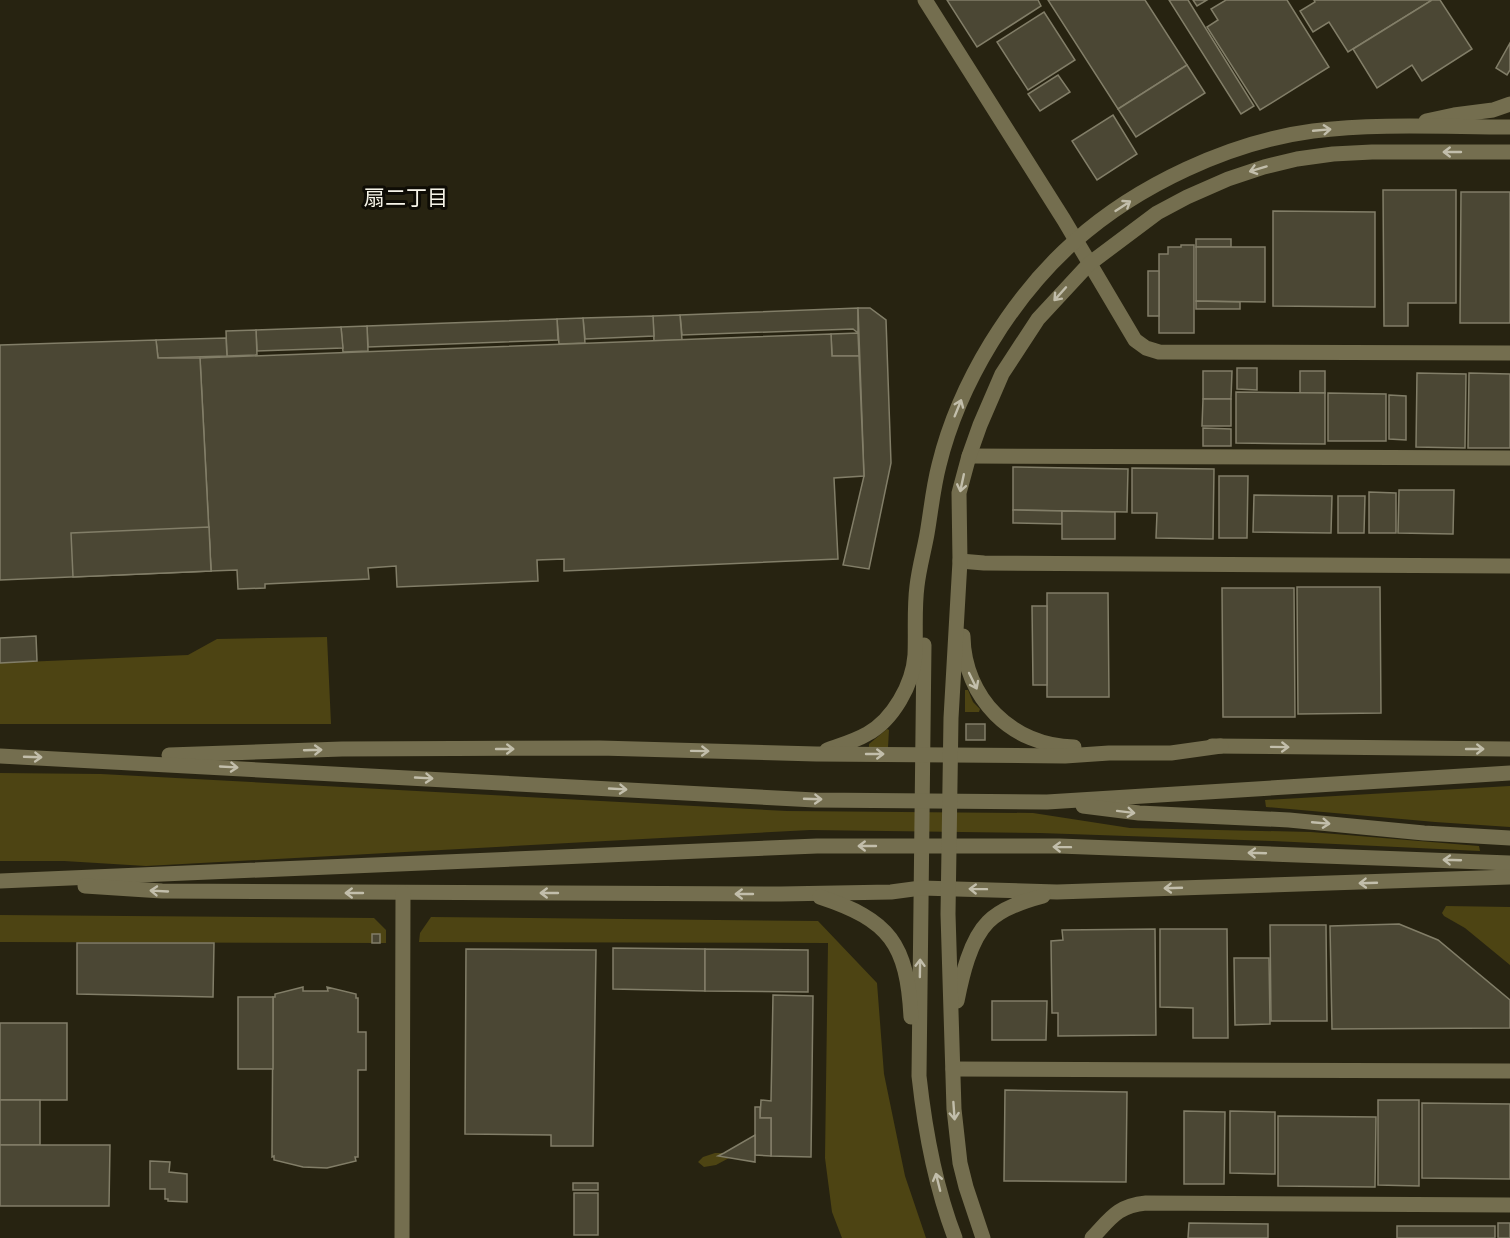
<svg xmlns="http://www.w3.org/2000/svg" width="1510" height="1238" viewBox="0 0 1510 1238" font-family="Karla,'Noto Sans JP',sans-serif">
<rect width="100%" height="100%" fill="#272311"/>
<g fill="#4d4413">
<polygon points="327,637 331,724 0,724 0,663 188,655 217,639"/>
<polygon points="965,690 968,690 973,702 980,709 979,712 965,712"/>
<polygon points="887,729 889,730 888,747 869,747 869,744"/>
<polygon points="0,773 101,774 787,811 1033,813 1130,828 1311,832 1479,846 1480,851 1273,841 1040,833 810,830 146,866 64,861 0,861"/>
<polygon points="1510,786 1510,827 1435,822 1266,807 1265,800"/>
<polygon points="1446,906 1510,907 1510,965 1465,928 1444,916 1442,913"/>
<polygon points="0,915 374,918 386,930 386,943 0,942"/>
<polygon points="431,917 818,921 877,983 884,1074 905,1176 926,1238 842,1238 832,1212 825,1158 828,943 419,942 420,933"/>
<polygon points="715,1153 724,1153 719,1156 729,1158 716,1165 704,1167 698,1162 703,1157"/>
</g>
<g fill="#4b4734" stroke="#827e68" stroke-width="1.5">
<polygon points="947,0 1038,0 1041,6 977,47"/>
<polygon points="1048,0 1145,0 1187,65 1118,109"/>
<polygon points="1169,0 1188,0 1254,106 1241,114"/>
<polygon points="1193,0 1207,0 1197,6"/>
<polygon points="1226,0 1287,0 1329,67 1260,110 1207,27 1218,20 1211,9"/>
<polygon points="1314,0 1432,0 1348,52 1329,22 1313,32 1300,11 1315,2"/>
<polygon points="1432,0 1440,0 1472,49 1422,81 1412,65 1377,88 1353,49"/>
<polygon points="1044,12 1075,60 1028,90 997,42"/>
<polygon points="1510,43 1510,70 1507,75 1496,68"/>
<polygon points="1187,65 1205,93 1136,137 1118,109"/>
<polygon points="1058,75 1070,92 1040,111 1028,94"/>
<polygon points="1113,115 1137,154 1097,180 1072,141"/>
<polygon points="1383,190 1456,190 1456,303 1408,303 1408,326 1384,326"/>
<polygon points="1461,192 1510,192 1510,323 1460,323"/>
<polygon points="1273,211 1375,212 1375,307 1273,306"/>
<rect x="1196" y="239" width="35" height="8"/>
<polygon points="1181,245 1194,245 1194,333 1159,333 1159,254 1168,254 1168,247 1181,247"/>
<polygon points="1196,247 1265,247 1265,302 1196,301"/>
<rect x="1148" y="271" width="11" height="45"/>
<polygon points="1196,301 1240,302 1240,309 1196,309"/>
<polygon points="858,308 858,333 853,329 682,335 680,315"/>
<polygon points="858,308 870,308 886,320 891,463 869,569 843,565 864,476"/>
<polygon points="680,315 682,340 654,341 653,316"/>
<polygon points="653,316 654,336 585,339 583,318"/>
<polygon points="583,318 585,343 559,344 557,319"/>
<polygon points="557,319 558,340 368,347 367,326"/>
<polygon points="367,326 368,351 343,352 341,327"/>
<polygon points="341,327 343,348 257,351 256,330"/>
<polygon points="256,330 257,355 227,356 226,331"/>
<polygon points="858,333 859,356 832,356 831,334"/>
<polygon points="831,334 832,356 859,356 864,476 834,478 838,559 564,571 564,559 537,560 538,581 397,587 396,566 368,568 369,579 265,584 265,588 238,589 237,570 211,571 200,358"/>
<polygon points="226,338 227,356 158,358 156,340"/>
<polygon points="156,340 158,358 200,358 211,571 0,580 0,345"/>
<polygon points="1237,368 1257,368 1257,390 1237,389"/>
<polygon points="1203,371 1232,371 1231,399 1203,399"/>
<rect x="1300" y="371" width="25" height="22"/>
<polygon points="1417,373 1466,374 1465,448 1416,447"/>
<polygon points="1469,373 1510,374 1510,448 1468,448"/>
<polygon points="1236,392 1325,393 1325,444 1236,443"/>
<polygon points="1328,393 1386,394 1386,441 1328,441"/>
<polygon points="1389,395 1406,396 1406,440 1389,439"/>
<polygon points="1203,399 1231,399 1231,426 1202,426"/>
<polygon points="1203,428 1231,429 1231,446 1203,446"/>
<polygon points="1013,467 1128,469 1127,512 1013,510"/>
<polygon points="1132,468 1214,469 1213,539 1156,538 1157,513 1132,513"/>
<polygon points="1219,476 1248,476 1247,538 1219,538"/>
<polygon points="1399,490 1454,490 1453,534 1398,533"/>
<polygon points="1369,492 1396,493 1396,533 1369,533"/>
<polygon points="1254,495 1332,496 1331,533 1253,532"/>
<polygon points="1338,496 1365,496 1364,533 1338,533"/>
<polygon points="1013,510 1062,511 1062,524 1013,523"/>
<polygon points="1062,511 1115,512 1115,539 1062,539"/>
<polygon points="209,527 211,571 73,577 71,533"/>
<polygon points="1297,587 1380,587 1381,713 1298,714"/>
<polygon points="1222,588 1294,588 1295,717 1223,717"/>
<polygon points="1047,593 1108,593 1109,697 1047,697"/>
<polygon points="1032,606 1047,606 1047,685 1033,685"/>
<polygon points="36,636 37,661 0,663 0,638"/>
<rect x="966" y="724" width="19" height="16"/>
<polygon points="1399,924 1438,940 1510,1000 1510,1028 1332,1029 1330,926"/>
<polygon points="1270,925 1326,925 1327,1021 1271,1021"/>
<polygon points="1155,929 1156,1035 1058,1036 1058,1013 1052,1013 1051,941 1063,940 1062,930"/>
<polygon points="1160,929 1227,929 1228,1038 1193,1038 1193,1008 1160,1007"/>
<rect x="372" y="934" width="8" height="9"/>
<polygon points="77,943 214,943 213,997 77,994"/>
<polygon points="613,948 705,949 705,991 613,989"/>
<polygon points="466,949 596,950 593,1146 551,1146 551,1135 465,1134"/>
<polygon points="705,949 808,950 808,992 705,991"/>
<polygon points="1234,958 1269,958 1270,1024 1235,1025"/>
<polygon points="303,987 303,991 328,991 327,987 356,994 356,998 358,998 358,1032 366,1032 366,1070 358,1070 358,1157 355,1157 356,1161 327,1168 303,1167 274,1160 274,1156 272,1157 273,997 275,997 275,994"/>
<polygon points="773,995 813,996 811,1157 771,1156 771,1118 760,1118 761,1100 771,1101"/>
<rect x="238" y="997" width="35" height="72"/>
<polygon points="992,1001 1047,1001 1046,1040 992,1040"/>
<rect x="0" y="1023" width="67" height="77"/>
<polygon points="1005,1090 1127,1092 1126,1182 1004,1181"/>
<rect x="0" y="1100" width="40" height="45"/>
<polygon points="1378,1100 1419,1100 1419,1186 1378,1185"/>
<polygon points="1422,1103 1510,1104 1510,1179 1422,1178"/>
<polygon points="755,1107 760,1107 760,1118 771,1118 771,1156 755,1155"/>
<polygon points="1184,1111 1225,1112 1224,1184 1184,1184"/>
<polygon points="1230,1111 1275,1112 1275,1174 1230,1173"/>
<polygon points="1278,1116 1376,1117 1375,1187 1278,1186"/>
<polygon points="755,1135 755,1162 718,1156 724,1153"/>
<polygon points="0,1145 110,1145 109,1206 0,1206"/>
<polygon points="150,1161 170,1162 169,1172 187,1174 187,1202 168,1201 168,1199 165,1199 165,1189 150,1189"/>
<rect x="573" y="1183" width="25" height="7"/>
<rect x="574" y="1193" width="24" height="42"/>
<polygon points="1189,1223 1268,1224 1268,1238 1188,1238"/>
<rect x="1498" y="1223" width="12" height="15"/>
<rect x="1397" y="1226" width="98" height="12"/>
</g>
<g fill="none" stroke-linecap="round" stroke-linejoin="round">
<g stroke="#746e4f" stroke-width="15">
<polyline points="925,0 1064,220 1135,340 1146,348 1159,352 1510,353"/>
<polyline points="1426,121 1454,115 1493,110 1510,104"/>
<polyline points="969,456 1510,458"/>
<polyline points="960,561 984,563 1510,566"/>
<path d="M963,636C964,698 1012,746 1074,747"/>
<path d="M924,645L919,1076C925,1131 935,1186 955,1238"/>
<polyline points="1212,746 1510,749"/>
<path d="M827,750C841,745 855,741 867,734C893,720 913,684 915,655C916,632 914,609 917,586C919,568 924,551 927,534C931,511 933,488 939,465C959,383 1012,297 1075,241C1138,185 1230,142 1313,131C1378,123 1445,127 1510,127"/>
<polyline points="169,755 342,749 600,748 816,754 1065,756 1109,753 1171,753 1221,746"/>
<polyline points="0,756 815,800 1047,802 1510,773"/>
<polyline points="1083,806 1139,813 1289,820 1424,833 1510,838"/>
<polyline points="0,881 817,846 1059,846 1510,863"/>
<polyline points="85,886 162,891 781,894 891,892 921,888 1057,892 1510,877"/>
<path d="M820,897C890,920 907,944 911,1017"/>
<path d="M957,1001C962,976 970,940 988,922C1002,908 1024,901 1043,896"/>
<polyline points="953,1069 1510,1071"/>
<polyline points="402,1238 403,893"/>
<polyline points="983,1238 966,1187 960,1163 954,1109 948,914 951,718 960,561 959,493 969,456 980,425 1002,374 1038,319 1089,264 1157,213 1187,197 1228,179 1264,167 1297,159 1333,154 1372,152 1510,152"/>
<path d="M1092,1238C1111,1218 1117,1206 1146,1203L1510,1205"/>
</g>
</g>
<defs><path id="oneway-shaft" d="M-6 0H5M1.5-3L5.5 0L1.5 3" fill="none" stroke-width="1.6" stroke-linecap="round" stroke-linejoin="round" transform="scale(1.5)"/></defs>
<g stroke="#c2beab">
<use href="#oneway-shaft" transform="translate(1322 130) rotate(-5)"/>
<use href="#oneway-shaft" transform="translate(1452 152) rotate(-180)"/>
<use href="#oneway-shaft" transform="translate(1258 169) rotate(163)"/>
<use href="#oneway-shaft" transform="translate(1123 206) rotate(-33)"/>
<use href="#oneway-shaft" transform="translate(1060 294) rotate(132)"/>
<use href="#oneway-shaft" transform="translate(958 408) rotate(-68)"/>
<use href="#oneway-shaft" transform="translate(962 483) rotate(102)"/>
<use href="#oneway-shaft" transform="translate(973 681) rotate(64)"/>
<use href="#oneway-shaft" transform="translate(1280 747) rotate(1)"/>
<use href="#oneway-shaft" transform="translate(505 749)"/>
<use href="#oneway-shaft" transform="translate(1475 749)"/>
<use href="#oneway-shaft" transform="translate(313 750) rotate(-2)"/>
<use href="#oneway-shaft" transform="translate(700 751) rotate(1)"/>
<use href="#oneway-shaft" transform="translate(875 754)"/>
<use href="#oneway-shaft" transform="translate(33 757) rotate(2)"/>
<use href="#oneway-shaft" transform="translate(229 767) rotate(3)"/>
<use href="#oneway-shaft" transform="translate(424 778) rotate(3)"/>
<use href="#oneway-shaft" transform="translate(618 789) rotate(3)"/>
<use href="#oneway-shaft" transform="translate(813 799) rotate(2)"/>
<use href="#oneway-shaft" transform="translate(1126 812) rotate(7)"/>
<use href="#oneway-shaft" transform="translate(1321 823) rotate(5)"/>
<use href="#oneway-shaft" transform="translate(867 846) rotate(-180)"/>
<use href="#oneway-shaft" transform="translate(1062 847) rotate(-179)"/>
<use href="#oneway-shaft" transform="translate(1257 853) rotate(-178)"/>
<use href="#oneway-shaft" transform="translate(1452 860) rotate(-178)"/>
<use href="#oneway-shaft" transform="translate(1368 883) rotate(178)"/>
<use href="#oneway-shaft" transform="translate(1173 888) rotate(178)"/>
<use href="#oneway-shaft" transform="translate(978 889) rotate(-179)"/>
<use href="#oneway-shaft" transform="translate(159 891) rotate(-177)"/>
<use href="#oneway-shaft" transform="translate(354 893) rotate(-180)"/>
<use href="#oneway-shaft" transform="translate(549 893) rotate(-180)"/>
<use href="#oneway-shaft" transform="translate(744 894) rotate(-180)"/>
<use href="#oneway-shaft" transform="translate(920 968) rotate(-89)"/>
<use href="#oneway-shaft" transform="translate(954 1111) rotate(86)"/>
<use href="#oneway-shaft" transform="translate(938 1182) rotate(-104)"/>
</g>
<g text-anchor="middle" stroke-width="6" stroke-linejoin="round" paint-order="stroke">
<g font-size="21" fill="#f6f4e8" stroke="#0e0c05">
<text x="406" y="205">扇二丁目</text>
</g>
</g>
</svg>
